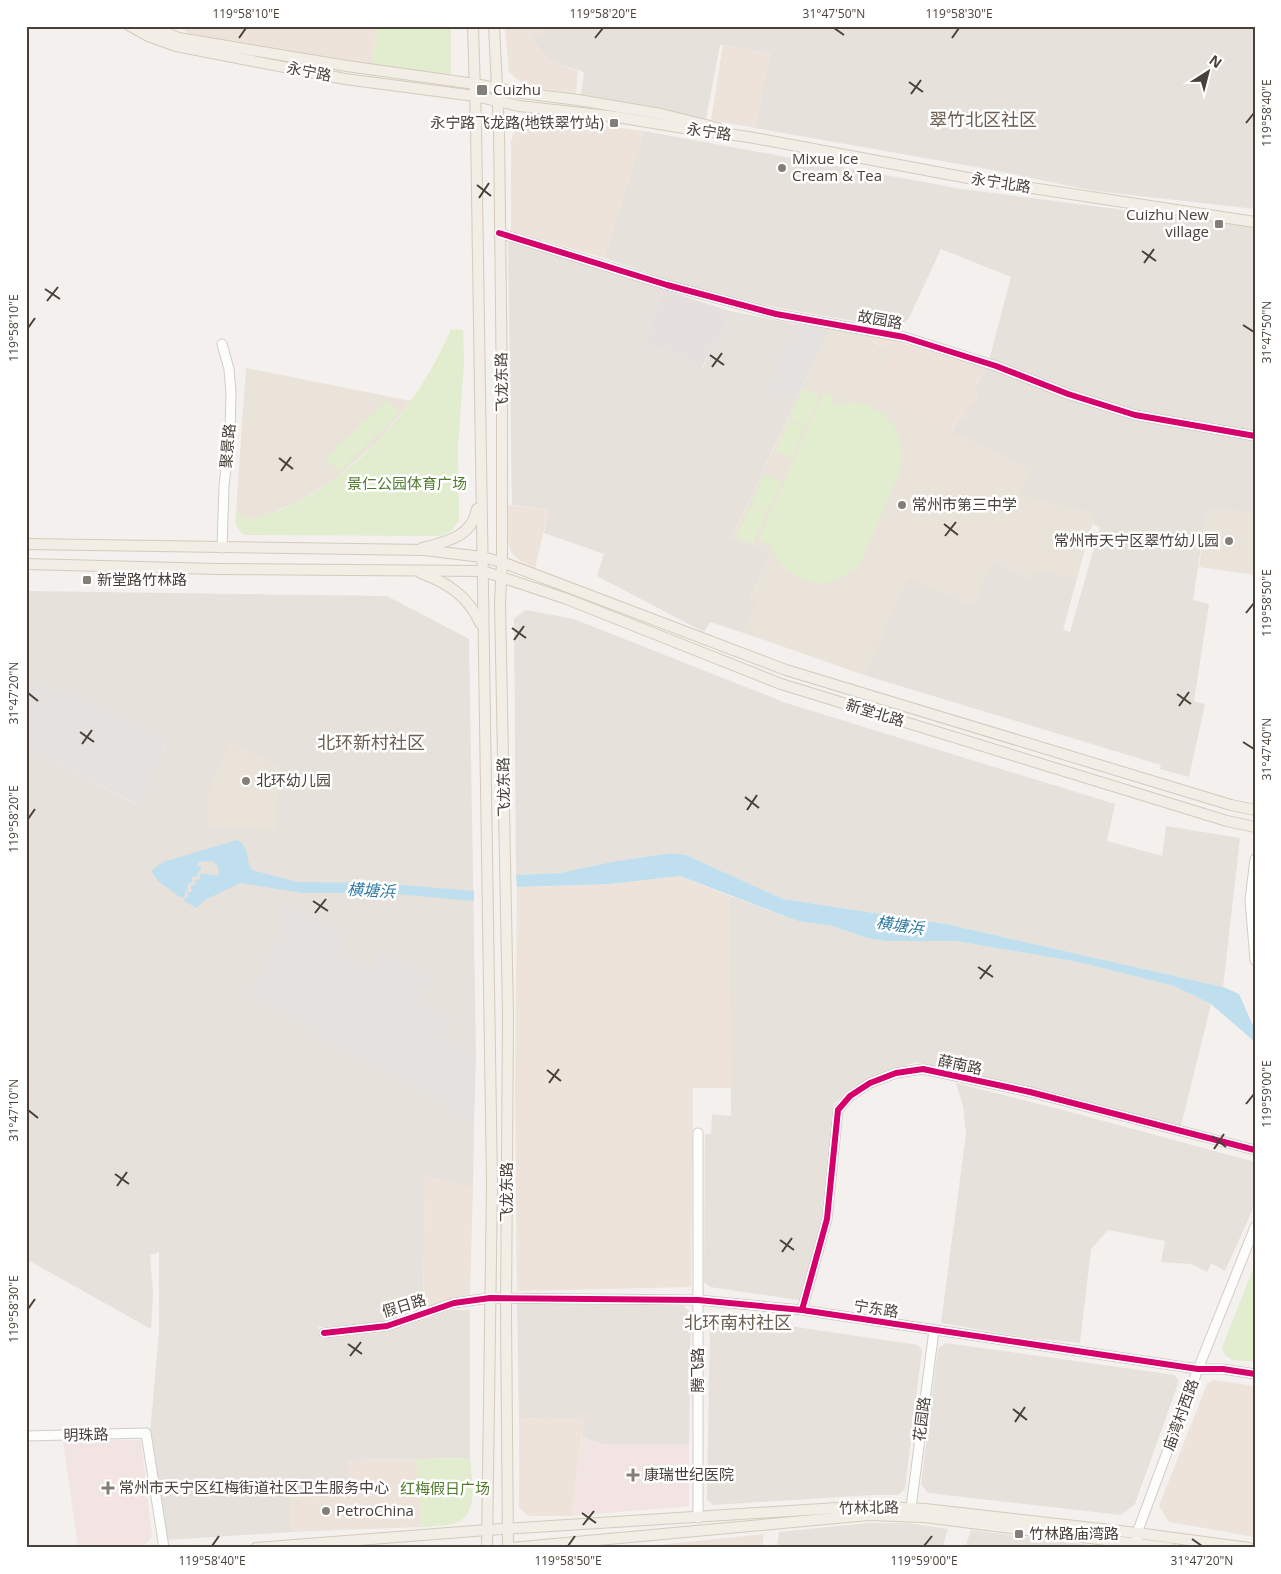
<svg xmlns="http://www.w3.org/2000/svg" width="1281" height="1574" viewBox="0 0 1281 1574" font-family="'Open Sans','Noto Sans SC',sans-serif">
<rect width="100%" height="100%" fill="#f3f0ed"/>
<g fill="#e7e1db">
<polygon points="545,26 1255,26 1255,209 1095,191 987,169 755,128 770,53 723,45 720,45 706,119 581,95 584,72 552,62 536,45 532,36 544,35"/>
<polygon points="644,131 962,189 1255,227 1255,514 1207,508 1193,600 1209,604 1194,701 1205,704 1189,777 1160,769 1161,765 864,675 908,577 973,605 992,561 1029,579 1034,569 1077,578 1063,630 1070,632 1100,527 1092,524 1095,514 1019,496 1031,468 951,434 959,417 978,393 973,391 987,368 1011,277 941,249 909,318 898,329 775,307 672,281 604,258"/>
<polygon points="514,240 662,289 644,343 703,368 710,350 715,351 730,311 795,324 767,390 795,402 732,537 771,553 750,599 757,603 744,633 710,622 704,632 597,576 604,554 544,533 549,510 512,505 508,243"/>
<polygon points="26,591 387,596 469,639 476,1055 443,1037 420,1002 433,978 382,950 370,971 337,955 349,932 282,902 282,928 258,978 240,992 474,1123 473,1187 425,1176 423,1310 382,1324 318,1327 321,1339 387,1332 453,1310 470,1310 470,1458 348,1460 351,1491 290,1490 292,1532 166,1540 150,1433 159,1331 159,1252 150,1255 153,1293 151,1329 26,1259 26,745 139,806 168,741 26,675"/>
<polygon points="526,610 574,619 786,703 1115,804 1107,841 1162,856 1166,826 1240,838 1223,987 946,924 783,899 686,855 671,853 611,862 560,873 516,875 514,618"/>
<polygon points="730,896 798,921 833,926 866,938 887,941 956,941 1078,962 1174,986 1211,1004 1181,1126 916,1062 872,1077 848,1090 833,1105 821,1220 799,1300 710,1287 704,1282 705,1134 711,1134 712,1114 731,1116"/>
<polygon points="956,1083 1063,1110 1255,1162 1255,1204 1225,1271 1211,1263 1207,1272 1191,1264 1161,1262 1165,1241 1108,1230 1091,1249 1080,1343 1023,1337 941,1323 966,1134 963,1106"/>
<polygon points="517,1302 684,1306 691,1313 689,1444 604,1444 582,1438 584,1420 519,1418"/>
<polygon points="714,1315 918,1345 922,1350 905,1489 898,1495 872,1495 713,1505 707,1500 710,1320"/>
<polygon points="946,1343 1175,1375 1179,1381 1135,1504 1121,1515 928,1493 921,1484 938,1348"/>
<polygon points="868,1523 908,1523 948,1529 942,1548 777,1548 779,1532"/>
<polygon points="971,1530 1098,1546 1099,1548 965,1548"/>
</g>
<g fill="#ede3da">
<polygon points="182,26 377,26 372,64 188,35"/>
<polygon points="505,26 545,26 545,35 532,36 536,45 552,62 578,71 576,94 530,87 519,81 509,72"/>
<polygon points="723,45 770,53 755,128 711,120"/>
<polygon points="535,117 644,131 604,258 511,231 511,142 515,129 521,120"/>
<polygon points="875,335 987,368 973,390 979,394 963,419 958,417 951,434 870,396 891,350 872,341"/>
<polygon points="506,505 549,510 535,568 520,561 511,552 507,537"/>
<polygon points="680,876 730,896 732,1088 693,1088 691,1287 517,1291 515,1091 517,887 610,884"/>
<polygon points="425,1176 473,1187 470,1295 452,1298 423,1310"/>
<polygon points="1213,1380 1255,1386 1255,1537 1169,1522 1159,1506 1207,1384"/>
<polygon points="519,1418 584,1420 571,1516 529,1516 519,1508"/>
<polygon points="416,1459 422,1527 292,1532 290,1490 350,1491 347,1460"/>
<polygon points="764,1534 762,1548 648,1548 648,1546"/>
</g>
<polygon fill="#e5e0dd" points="662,289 730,311 715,352 710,350 702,368 644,343"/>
<g fill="#e9e3d9">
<polygon points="830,328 875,335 872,342 891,350 871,396 1032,468 1020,496 1095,514 1077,578 1035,569 1029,579 992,561 974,605 908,578 864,675 744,633 756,604 750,600 771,553 732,538"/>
<polygon points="246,368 411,401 379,440 333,481 295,503 264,516 247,520 236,512"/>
<polygon points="1207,508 1255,514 1255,575 1199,567"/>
<polygon points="229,742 280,767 276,830 208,827 207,795"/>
</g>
<g fill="#f1e4e2">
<polygon points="582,1438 604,1444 689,1444 689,1506 571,1516"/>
<polygon points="141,1440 152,1536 143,1548 78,1548 63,1440"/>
</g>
<g fill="#e2ecce">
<polygon points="377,26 451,26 451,74 447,77 372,64"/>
<path d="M451,329L463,330L464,363L458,446L459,521C453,529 449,534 439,536L244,535C235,528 235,523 236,512L248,520C340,499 416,413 451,329Z"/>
<polygon points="803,389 820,396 806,427 790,419"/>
<path d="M824,392L834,396L831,404C839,407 849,401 858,403C894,411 906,438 900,472L860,564C851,572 841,580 829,582C804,588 779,568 770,545L758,540Z"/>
<polygon points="387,400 399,413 339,472 325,458"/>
<polygon points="789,421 805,428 792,458 775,451"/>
<polygon points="764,475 781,482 767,513 751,505"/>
<polygon points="750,506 766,514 753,544 736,537"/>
<path d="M1252,1271H1255V1361C1242,1361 1226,1363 1222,1348Z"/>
<path d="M470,1458C471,1479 481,1516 453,1524C443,1526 432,1526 422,1527L416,1459Z"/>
</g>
<g fill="#e5e1de">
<polygon points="795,324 830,328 795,402 767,390"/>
<polygon points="26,675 168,740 140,806 26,745"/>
<polygon points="282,902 349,932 338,955 370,970 382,950 433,978 420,1002 452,1020 443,1037 476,1055 474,1123 240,992 258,978 282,928"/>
</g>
<g fill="#bfdfee">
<path d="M237,840C250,846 245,859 252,870L297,882L378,883L474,891V901L383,893H303L240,883L205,900L196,908L183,900L188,897L187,893L192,891L191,886L196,884L195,880L200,879V874C208,873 211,876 219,875L218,866L212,861L199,862L197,865L201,867V871H198L197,876L192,877V882L187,885L188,890L185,892V896L181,898L158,881L151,871L163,862Z"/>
<polygon points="671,853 686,855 783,899 946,924 1223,987 1239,994 1254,1028 1255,1042 1211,1004 1174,986 1078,962 956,941 887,941 866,938 833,926 798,921 680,876 610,884 517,887 516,875 560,873 611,862"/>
</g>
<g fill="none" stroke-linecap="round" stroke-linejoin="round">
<g stroke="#d1ceca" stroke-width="11">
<g id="minor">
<polyline points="499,233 667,285 776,314 904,337 996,366 1068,394 1135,415 1255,436"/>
<polyline points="222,344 229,369 231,393 230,433 224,486 222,548"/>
<polyline points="1255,859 1250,900 1255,960"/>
<polyline points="698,1133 698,1518"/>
<polyline points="802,1310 827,1219 838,1110 850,1096 870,1083 896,1073 923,1069 1030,1092 1255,1150"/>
<polyline points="324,1333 387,1326 454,1303 490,1298 698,1300 802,1310 1198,1369 1223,1369 1255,1374"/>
<polyline points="26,1436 146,1433 164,1548"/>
<polyline points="911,1508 934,1330"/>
<polyline points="1137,1538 1137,1533 1198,1369 1255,1227"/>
</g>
</g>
<g stroke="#d4cbbb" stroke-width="12">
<g id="major">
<polyline points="130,26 148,36 176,46 345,79 475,96 519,106 617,117 696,130 749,137 979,180 1255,222"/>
<polyline points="149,26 179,38 347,66 475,84 522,93 578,100 661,114 718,128"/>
<polyline points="473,26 476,126 492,1184 487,1548"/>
<polyline points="494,26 499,128 502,398 502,562 500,603 508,1015 506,1313 508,1548"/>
<polyline points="26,544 424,550 482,557 502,562 786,670 1231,805 1255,810"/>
<path d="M422,548C446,542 472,537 477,509"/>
<polyline points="26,564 217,569 483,571 567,599 781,684 1227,821 1255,827"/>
<path d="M421,573C448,583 468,596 480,623"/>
<polyline points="256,1548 487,1530 869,1506 925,1509 1137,1533 1249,1548"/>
<polyline points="511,1548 869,1515 924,1517 1170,1548"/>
</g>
</g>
<use href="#minor" stroke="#fdfdfc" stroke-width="9"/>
<use href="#major" stroke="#f2ede5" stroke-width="10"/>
<g stroke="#fff" stroke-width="9">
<g id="cycleway">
<polyline points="499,233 667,285 776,314 904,337 996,366 1068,394 1135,415 1255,436"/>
<polyline points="802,1310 827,1219 838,1110 850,1096 870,1083 896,1073 923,1069 1030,1092 1255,1150"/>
<polyline points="324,1333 387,1326 454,1303 490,1298 698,1300 802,1310 1198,1369 1223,1369 1255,1374"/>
</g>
</g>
<use href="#cycleway" stroke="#d6006c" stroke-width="6"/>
</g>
<path fill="none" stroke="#494139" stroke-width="2" d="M834,28L844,35M239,38L246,28M595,38L603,28M952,38L959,28M909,82L923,92M911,94L921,80M1246,123L1254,113M477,185L491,196M479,198L489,183M1142,251L1156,261M1144,263L1154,249M45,289L60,299M47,301L58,287M1243,325L1254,332M28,328L35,318M710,355L724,365M712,367L722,353M279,458L293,469M281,471L291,457M944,524L958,535M945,536L956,522M1246,613L1254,603M512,628L526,638M514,640L524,626M28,693L38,701M1177,694L1191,704M1179,706L1189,692M80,732L94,742M1243,742L1254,749M82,744L92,730M745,797L759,808M747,810L757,795M28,819L35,809M313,901L328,911M315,913L326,899M978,967L993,977M980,979L991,965M547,1070L561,1081M549,1083L559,1069M1246,1104L1254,1094M28,1110L38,1118M1212,1136L1226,1147M1214,1149L1224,1134M115,1174L129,1184M117,1186L127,1172M780,1240L794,1250M782,1252L792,1238M28,1309L35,1299M348,1344L362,1354M350,1356L361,1342M1013,1409L1027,1420M1015,1422L1025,1407M582,1513L596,1523M583,1525L594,1511M1192,1539L1202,1546M212,1546L219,1536M568,1546L575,1536M924,1546L932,1536"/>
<g fill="#847e78" stroke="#fff" stroke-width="2">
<rect x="476" y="84" width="12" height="12" rx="2.5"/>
<rect x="609" y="118" width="10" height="10" rx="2.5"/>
<circle cx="782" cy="168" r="5"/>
<rect x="1214" y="219" width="10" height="10" rx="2.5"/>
<circle cx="902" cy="505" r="5"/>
<circle cx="1229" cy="541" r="5"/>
<rect x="82" y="575" width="10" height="10" rx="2.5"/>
<circle cx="246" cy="781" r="5"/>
<path d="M630.5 1467.5h5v5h5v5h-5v5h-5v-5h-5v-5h5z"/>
<path d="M105.5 1480.5h5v5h5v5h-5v5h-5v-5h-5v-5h5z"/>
<circle cx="326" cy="1511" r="5"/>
<rect x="1014" y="1529" width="10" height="10" rx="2.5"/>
</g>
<g text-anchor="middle" stroke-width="5" stroke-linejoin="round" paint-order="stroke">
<g font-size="15" fill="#494139" stroke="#fff">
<text transform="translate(309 72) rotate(11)" y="5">永宁路</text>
<text transform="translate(709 132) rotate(8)" y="5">永宁路</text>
<text transform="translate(1001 183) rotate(9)" y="5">永宁北路</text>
<text transform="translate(880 320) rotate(10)" y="5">故园路</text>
<text transform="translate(502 382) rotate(-91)" y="5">飞龙东路</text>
<text transform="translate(228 446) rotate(-85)" y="5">聚景路</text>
<text transform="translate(875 713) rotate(17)" y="5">新堂北路</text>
<text transform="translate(504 787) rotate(-91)" y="5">飞龙东路</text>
<text transform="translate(960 1065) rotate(12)" y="5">薛南路</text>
<text transform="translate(507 1192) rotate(-90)" y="5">飞龙东路</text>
<text transform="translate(404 1306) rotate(-17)" y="5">假日路</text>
<text transform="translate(876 1309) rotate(9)" y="5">宁东路</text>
<text transform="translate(698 1370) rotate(-90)" y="5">腾飞路</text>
<text transform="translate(1181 1415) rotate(-70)" y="5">庙湾村西路</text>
<text transform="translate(922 1419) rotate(-83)" y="5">花园路</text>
<text transform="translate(86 1435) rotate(-1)" y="5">明珠路</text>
<text transform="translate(869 1508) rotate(-1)" y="5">竹林北路</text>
</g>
<g font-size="15" fill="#494139" stroke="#fff" text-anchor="start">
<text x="493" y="95">Cuizhu</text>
<text x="604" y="128" text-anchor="end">永宁路飞龙路(地铁翠竹站)</text>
<text x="792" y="164">Mixue Ice<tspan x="792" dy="17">Cream &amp; Tea</tspan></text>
<text x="1209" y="220" text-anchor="end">Cuizhu New<tspan x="1209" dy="17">village</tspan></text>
<text x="912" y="510">常州市第三中学</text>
<text x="1219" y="546" text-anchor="end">常州市天宁区翠竹幼儿园</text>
<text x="97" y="585">新堂路竹林路</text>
<text x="256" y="786">北环幼儿园</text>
<text x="644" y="1480">康瑞世纪医院</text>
<text x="119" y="1493">常州市天宁区红梅街道社区卫生服务中心</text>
<text x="336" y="1516">PetroChina</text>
<text x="1029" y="1539">竹林路庙湾路</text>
</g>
<g font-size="15" fill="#507a2c" stroke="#fff">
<text x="407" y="489">景仁公园体育广场</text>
<text x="445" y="1494">红梅假日广场</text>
</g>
<g font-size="16" font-style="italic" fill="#307ba3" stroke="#fff">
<text transform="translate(371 890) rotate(3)" y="6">横塘浜</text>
<text transform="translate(900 925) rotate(8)" y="6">横塘浜</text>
</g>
<g font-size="18" fill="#6c5e50" stroke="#fff">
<text x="983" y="126">翠竹北区社区</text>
<text x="371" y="749">北环新村社区</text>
<text x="738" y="1329">北环南村社区</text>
</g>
</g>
<rect width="1281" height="1574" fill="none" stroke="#ffffff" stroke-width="55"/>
<g transform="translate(1208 72) rotate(36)" stroke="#ffffff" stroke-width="4" paint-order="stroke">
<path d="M0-4L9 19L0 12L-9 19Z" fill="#494139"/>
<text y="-8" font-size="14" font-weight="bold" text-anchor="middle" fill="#494139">N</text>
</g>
<rect x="28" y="28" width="1226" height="1518" fill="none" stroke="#494139" stroke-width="2"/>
<g font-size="12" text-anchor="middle" fill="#494139">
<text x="246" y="18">119°58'10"E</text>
<text x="603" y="18">119°58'20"E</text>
<text x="834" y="18">31°47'50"N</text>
<text x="959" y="18">119°58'30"E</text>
<text transform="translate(1267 113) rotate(-90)" y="4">119°58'40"E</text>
<text transform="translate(14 328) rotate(-90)" y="4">119°58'10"E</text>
<text transform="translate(1267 332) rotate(-90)" y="4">31°47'50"N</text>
<text transform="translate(1267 603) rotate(-90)" y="4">119°58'50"E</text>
<text transform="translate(14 693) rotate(-90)" y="4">31°47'20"N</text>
<text transform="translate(1267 749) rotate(-90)" y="4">31°47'40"N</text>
<text transform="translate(14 819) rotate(-90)" y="4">119°58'20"E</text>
<text transform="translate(1267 1094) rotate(-90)" y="4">119°59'00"E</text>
<text transform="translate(14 1110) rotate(-90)" y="4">31°47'10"N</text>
<text transform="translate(14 1309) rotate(-90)" y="4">119°58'30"E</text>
<text x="212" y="1565">119°58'40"E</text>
<text x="568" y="1565">119°58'50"E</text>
<text x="924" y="1565">119°59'00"E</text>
<text x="1202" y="1565">31°47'20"N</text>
</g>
</svg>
